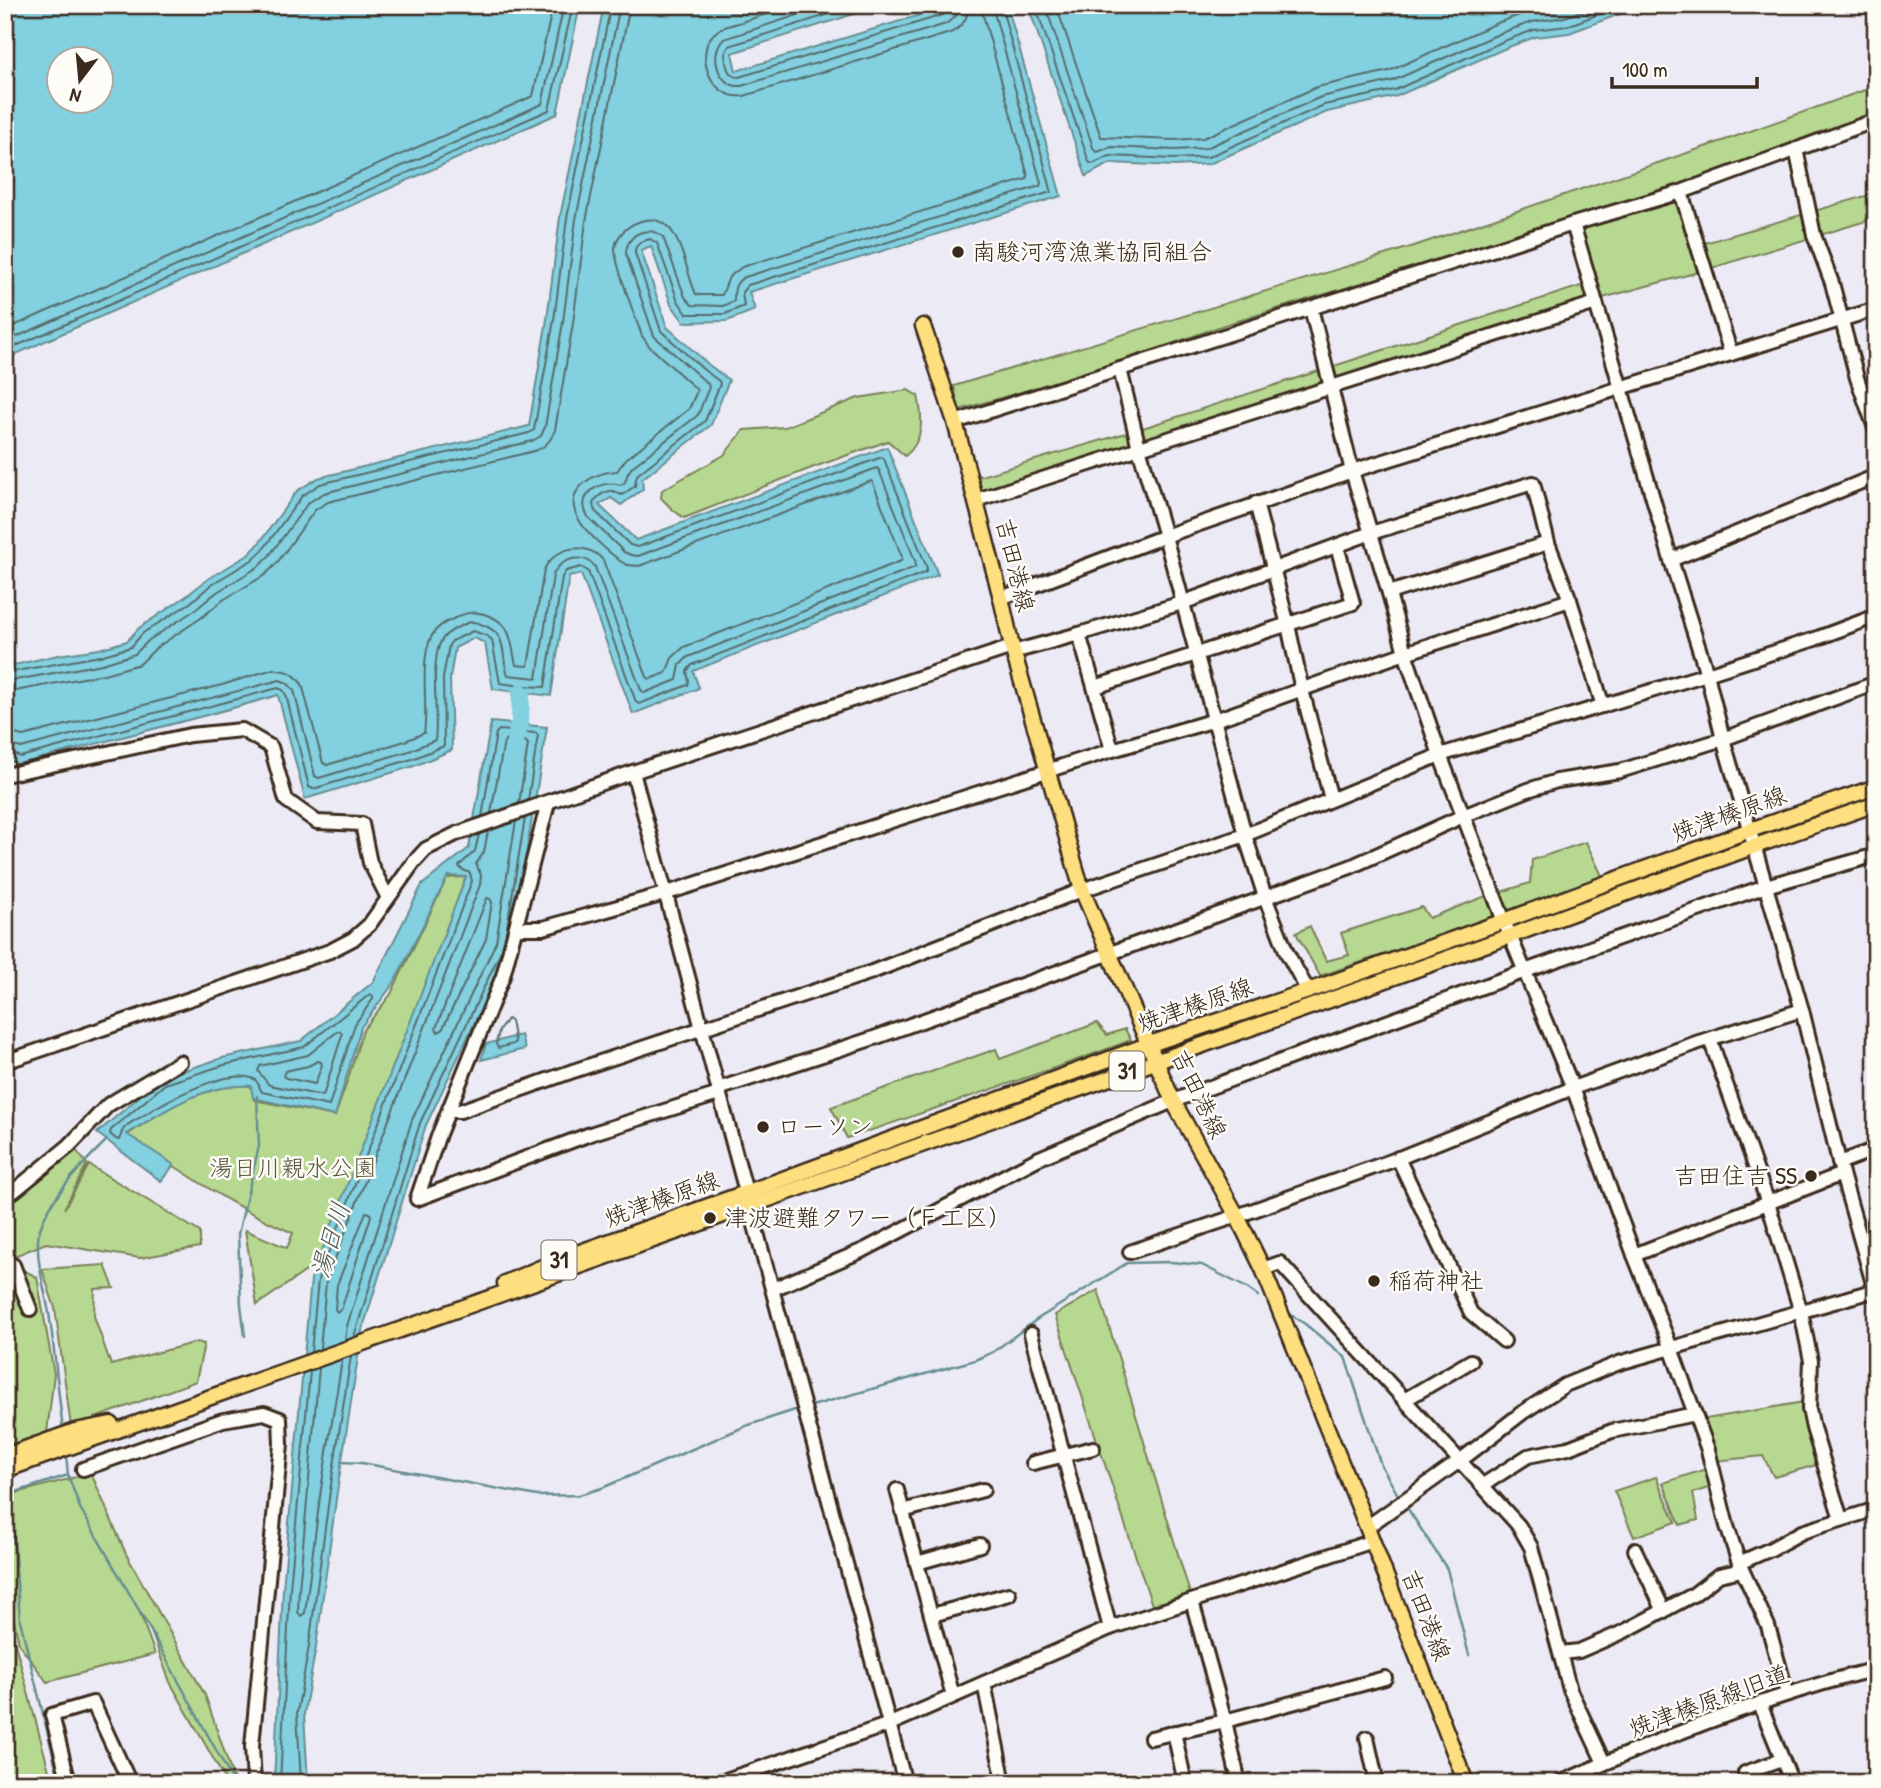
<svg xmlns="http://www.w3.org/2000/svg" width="1881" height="1788" viewBox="0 0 1881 1788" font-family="'Patrick Hand','Klee One',sans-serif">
<rect width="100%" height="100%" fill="#ebeaf5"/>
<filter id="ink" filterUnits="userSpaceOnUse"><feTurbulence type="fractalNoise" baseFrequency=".0143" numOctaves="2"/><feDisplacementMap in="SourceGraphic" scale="14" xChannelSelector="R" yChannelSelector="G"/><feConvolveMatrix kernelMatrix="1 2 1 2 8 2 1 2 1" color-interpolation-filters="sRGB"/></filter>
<g filter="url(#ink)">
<g fill="#b7d891" stroke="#798158" stroke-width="2">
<polygon points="1876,86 1876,118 1681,192 1470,250 1224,325 1104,368 959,410 954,386 1414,246 1731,138"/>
<polygon points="1876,193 1876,218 1705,270 1698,245"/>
<polygon points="1678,198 1702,271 1599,299 1580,227"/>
<polygon points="1590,283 1596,303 976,500 971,479 1143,428"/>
<path d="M908,390L918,396C923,418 924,441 905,456L888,441L814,467L684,518L672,509L661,498L662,490L724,455L744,430L785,427L858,398Z"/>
<polygon points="1586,842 1603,878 1507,912 1501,892 1530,883 1532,860"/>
<path d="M466,877L322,1260L257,1305L245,1230L287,1248L293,1233C233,1208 181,1170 127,1135L180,1100L238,1083L252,1086L254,1100L335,1116L348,1079L363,1030L391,994L447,878Z"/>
<polygon points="1486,896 1494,917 1320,976 1296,933 1310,926 1326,961 1349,955 1341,933 1422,907 1429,918"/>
<path d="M1097,1023L1107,1035L1125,1029L1131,1040C1072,1063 1013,1082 954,1102C918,1114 883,1127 847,1138L831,1107L996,1049L1000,1059Z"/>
<polygon points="75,1149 87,1164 64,1209 89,1165 200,1232 200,1247 140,1258 46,1243 10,1258 5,1240 5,1186 22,1185"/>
<polygon points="13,1265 37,1277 54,1374 47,1433 5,1446 5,1268"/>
<polygon points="105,1265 114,1288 95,1289 94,1316 111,1365 197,1342 204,1344 196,1381 71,1427 55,1308 42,1269"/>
<polygon points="1098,1290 1191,1597 1154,1611 1055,1315"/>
<polygon points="1804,1402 1808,1435 1816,1465 1774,1477 1763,1456 1715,1461 1700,1420"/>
<polygon points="1706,1469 1711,1487 1693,1493 1698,1520 1680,1525 1663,1483"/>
<polygon points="91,1473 126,1554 205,1695 235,1783 227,1783 170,1682 151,1631 138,1608 155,1654 47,1682 19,1644 5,1577 5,1496"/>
<polygon points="1656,1477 1676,1522 1634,1537 1614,1491"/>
<polygon points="5,1606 52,1782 50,1783 5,1783"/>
</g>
<g fill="#82d0e0" stroke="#668e92" stroke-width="2" fill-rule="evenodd">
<path d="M5,5H580L557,114L5,359ZM60,60H102V102H60Z"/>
<path d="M604,5H882L732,53L736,71L953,5H1007L1061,196L749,292L755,310L727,321L684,322L671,304L651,246L641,250L667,327L709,365L729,380L711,425L642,479L643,489L621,505L611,498L599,505L636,540L887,447L938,575L693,671L699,688L633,714L581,574L569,577L551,696L493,689L485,643L474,638L455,648L450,678L452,750L414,766L305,799L278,695C192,721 104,740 17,765L5,757V667L58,655L99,649L127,641L139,628L185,597L208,579L248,555L257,546L297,491L318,478L529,426L547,319L560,217Z"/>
<polygon points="1028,5 1644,5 1569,33 1535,37 1506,48 1397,96 1327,112 1209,164 1175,166 1111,163 1086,176"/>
<path d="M491,722L547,727L511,946L426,1125L362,1331L337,1492L316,1647L304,1713L308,1783H274L283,1589L311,1279L466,877L448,876L394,983L361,1027L335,1116L253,1098L251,1086C205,1083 165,1110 127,1134L174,1165L161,1181L97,1133L161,1078L222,1058L301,1041L373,982L422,885L469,848Z"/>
<polygon points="521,1035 525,1049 481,1060 486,1044"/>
</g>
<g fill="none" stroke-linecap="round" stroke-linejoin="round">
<g stroke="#576c6c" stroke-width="2">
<path d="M794,5C777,11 760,16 742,22C734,24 724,26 717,31C692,49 709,101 744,96L950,33C962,28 968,19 969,5"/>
<path d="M829,5L724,39C708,53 718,88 741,86L946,24L956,16L958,5"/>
<path d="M858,5L729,46L725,54C726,64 727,77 739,77L943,15L948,11L949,5"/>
<polyline points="1035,5 1089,162 1092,164 1110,156 1175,159 1208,157 1324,105 1395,90 1504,41 1534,30 1567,26 1623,5"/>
<polyline points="1045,5 1094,150 1097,152 1111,147 1175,150 1206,148 1321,97 1392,81 1501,33 1532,22 1565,17 1598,5"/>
<polyline points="1056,5 1101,137 1175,140 1203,138 1317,87 1389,71 1497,23 1528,12 1567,5"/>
<polyline points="5,330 533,96 553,5"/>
<polyline points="5,342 542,104 564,5"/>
<polyline points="5,351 549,110 573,5"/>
<polyline points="5,673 100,656 131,647 143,633 190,603 212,584 252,560 262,551 302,496 320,484 529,433 534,430 554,320 567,218 611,5"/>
<polyline points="5,682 102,664 135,654 149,640 195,610 217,592 258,567 269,556 308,503 324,493 532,441 541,436 545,427 563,322 576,219 620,5"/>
<path d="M5,693L104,674L140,664L156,648L201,618L223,600L265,575L277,563L315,510L328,502L534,451C545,448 551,441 555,430L573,323L586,221L630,5"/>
<path d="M5,732L23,736L222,685L273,669L289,672L295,676L302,684L323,763L327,765L405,741L424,733C429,707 417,653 435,631C440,625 446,622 453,619C463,614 472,610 484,614C513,623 510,639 516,665L528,666L544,570C554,547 586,540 603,560L647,677L650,679L666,673L672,658L684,647L901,561L902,557L873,483L871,481L639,566L627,565L620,561C601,545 556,512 581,486C591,476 604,472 617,471L626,459L689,409L697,391L695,388L649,346L642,336C636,319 614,263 615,248C617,233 631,223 645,220C656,218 667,223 673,233C685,251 687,275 696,294L699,295H722L729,277L742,267L1027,179L1028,176L983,15L982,5"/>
<path d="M5,743L21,748L280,680L287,683L294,690L315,776L319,778L409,751L435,740C439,717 428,654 444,637C449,631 460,626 467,623C473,621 478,622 483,625C509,634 500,654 508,675L537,678L553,575C560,558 584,552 595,567L641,690L644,693L677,680L680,665L688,657L915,567L916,563L879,470L877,468L638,556L631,555L624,552L589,518C573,496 601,478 621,485L625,482L628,473L632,467L698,415L709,387L708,384L654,336L626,254C626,234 648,224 663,237L685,297L692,305L723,306L734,301C734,290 734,282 745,277L1040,186L1041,183L992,5"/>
<path d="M5,752H10L20,757L278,688L283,690L286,695L309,787L313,789L412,759L444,746L443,678L449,645L452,641L473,631L487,636L492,640L500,683L522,686L545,687L562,577L566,571L581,567L588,571L636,702L639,704L688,685L689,682L687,671L692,665L926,572L927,568L884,459L882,457L638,547L630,545L595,511L593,504C595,498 605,490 613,491C616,492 619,494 622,495L635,486L636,478L638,474L705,421L720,384L719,381L704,370L661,331L635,253C634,244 642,241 650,239L657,243L678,301L687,314H725L744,306L742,292L748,285L1051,192V189L1001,5"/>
<polyline points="491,813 504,742 506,739 525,741 528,744 519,804"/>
<polyline points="482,817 496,733 499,730 535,733 538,735 528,800"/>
<polygon points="487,898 490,899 492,902 486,939 442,1030 438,1032 436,1028"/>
<polyline points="506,933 525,818"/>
<path d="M370,994L373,996V999L355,1024L329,1106L262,1092C259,1088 259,1082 254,1079C227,1067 163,1102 141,1117C136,1120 126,1124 123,1130C121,1133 121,1136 119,1140L116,1139L110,1134L111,1130L165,1084L224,1065L304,1047Z"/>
<polygon points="507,1019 511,1021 515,1042 513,1044 498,1048 496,1044 499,1031"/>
<polygon points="338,1031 341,1032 342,1035 323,1096 269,1085 258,1071 260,1066 308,1055"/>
<polygon points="318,1061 321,1062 322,1065 315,1084 286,1078 283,1076 285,1071 308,1066"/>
<polygon points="366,1212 370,1213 371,1216 341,1310 337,1312 335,1309 337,1285"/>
<polyline points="354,1337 420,1123 502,949"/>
<polyline points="345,1340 347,1326 412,1120 496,942 516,821"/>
<polyline points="320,1349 326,1282 480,885 481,875 476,864 484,852 488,831"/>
<polyline points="311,1352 318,1280 472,881 470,873 461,869 459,866 475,851 479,834"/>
<polyline points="319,1368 299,1590 298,1612 301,1616 305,1613 321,1489 342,1360"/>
<polyline points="280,1783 290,1589 310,1371"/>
<polyline points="301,1783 297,1713 309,1646 330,1491 351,1356"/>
</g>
<g stroke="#668e92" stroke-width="2.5">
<polyline points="524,919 532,922"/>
<polyline points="1290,1314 1305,1324 1345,1357 1381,1465 1398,1495"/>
<polyline points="245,1336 241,1305 238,1234 259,1146 257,1096"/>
<polyline points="808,1407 975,1360 993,1352 1036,1320 1127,1263 1171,1262 1202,1265 1247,1288 1258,1296"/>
<path d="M63,1430C58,1391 55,1352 49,1313C45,1290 33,1251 40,1229C49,1199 84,1162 107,1140"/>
<polyline points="66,1454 68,1475 80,1508 151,1631 234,1783"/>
<polyline points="341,1462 362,1463 537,1496 579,1495 602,1488 746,1426 801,1408"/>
<polyline points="1510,1475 1535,1461 1574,1455 1604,1440"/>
<polyline points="1408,1509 1447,1569 1469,1655"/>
<polyline points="60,1783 20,1620 10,1494 68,1475"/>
</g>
<polyline stroke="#82d0e0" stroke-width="18" points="514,746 520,721 521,693"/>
<g stroke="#3b2a1e" stroke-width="18">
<g id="minor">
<polyline points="1796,149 1814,235 1832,283 1857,378 1876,431"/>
<polyline points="1681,192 1731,354"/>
<polyline points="1573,224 1671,560 1707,674 1723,739 1802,1010 1842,1174 1876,1294"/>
<polyline points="1311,308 1352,471 1389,593 1405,653 1440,755 1504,921 1573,1088 1634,1255 1671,1348 1708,1450 1727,1526 1739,1563 1768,1626 1787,1694"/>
<polyline points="1120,369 1139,448 1165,536 1245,835 1265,897 1287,953 1308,991"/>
<polyline points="955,422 1573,224 1681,192 1876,120"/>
<polyline points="976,500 1596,303"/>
<polyline points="1256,503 1288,625 1302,690 1331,799"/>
<polyline points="1671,560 1876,476"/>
<polyline points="1389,593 1548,543"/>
<polyline points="1001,598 1165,536 1352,471 1876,309"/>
<polyline points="1013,652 1079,634"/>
<polyline points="1095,687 1353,603 1337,546"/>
<polyline points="1112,750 1079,634 1182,603 1371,533 1533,483 1548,543 1570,600 1603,706"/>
<polyline points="633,772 905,1783"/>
<polyline points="5,775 190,735 242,730 271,747 286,800 317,822 362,824 370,863 388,898"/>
<polyline points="548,803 503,976 439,1134 417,1199 593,1133 719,1094"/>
<polyline points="516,928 543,928 664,894 1112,750 1215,720 1405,653 1570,600"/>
<polyline points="1710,1039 1768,1203 1801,1312 1811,1361 1809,1409 1813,1428 1841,1519"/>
<polyline points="5,1062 330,951 353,939 369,925 414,862 426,849 456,834 633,772 1012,647"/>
<polyline points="718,1089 874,1038 1350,867 1463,816 1528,790 1557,781 1620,771 1723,739 1876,683"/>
<polyline points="449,1111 460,1111 573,1071 872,972 1082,890 1245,835 1440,755 1707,674 1815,639 1876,616"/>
<polyline points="1398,1158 1471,1313 1504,1341"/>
<polyline points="1839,1163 1876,1149"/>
<polyline points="14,1191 69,1146 108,1105 180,1062"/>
<polyline points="1130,1252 1237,1216 1394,1160 1573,1088 1699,1042 1802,1010"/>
<polyline points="1634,1255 1842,1174"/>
<polyline points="5,1261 13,1265 30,1309"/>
<polyline points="1263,1269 1280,1263 1519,1526 1531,1547 1570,1690 1604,1763"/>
<polyline points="773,1289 866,1249 1037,1159 1173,1101 1525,971 1766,886 1876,855"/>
<polyline points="1031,1334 1110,1628"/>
<polyline points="1406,1399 1471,1361"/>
<polyline points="1033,1463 1093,1448"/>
<polyline points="83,1469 223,1420 264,1413 280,1419 281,1444 252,1746 254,1783"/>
<polyline points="1483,1485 1528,1456 1568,1448 1612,1431 1695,1414"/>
<polyline points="897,1490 953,1696"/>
<polyline points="902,1511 983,1490"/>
<polyline points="1367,1527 1461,1460 1522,1413 1565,1385 1619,1363 1876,1290"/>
<polyline points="1635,1550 1664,1611"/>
<polyline points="917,1563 980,1545"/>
<polyline points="1739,1563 1771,1549 1802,1532 1876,1509"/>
<polyline points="1192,1601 1225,1721 1239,1783"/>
<polyline points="932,1615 1009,1594"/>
<polyline points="1561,1653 1579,1651 1623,1632 1693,1595 1719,1575 1742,1570"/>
<polyline points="984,1683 1004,1783"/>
<polyline points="1760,1704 1792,1783"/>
<polyline points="1174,1732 1185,1783"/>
<polyline points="1151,1738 1225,1721 1385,1678"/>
<polyline points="1367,1738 1377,1783"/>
<polyline points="1745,1773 1781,1760"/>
<polyline points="69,1783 52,1715 93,1703 130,1783"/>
<polyline points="717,1783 890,1724 1110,1628 1373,1541"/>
<path d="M1560,1783C1662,1737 1767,1696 1876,1669"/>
</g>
</g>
<g stroke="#3b2a1e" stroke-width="19">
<g id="major">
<polyline points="923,326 955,422 1001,598 1012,647 1082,890 1173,1101 1237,1216 1263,1269 1367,1527 1466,1783"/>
<polyline points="505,1283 566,1257 745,1193 1150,1044 1308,991 1504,921 1750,830 1876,787"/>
<polyline points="5,1456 75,1431 111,1424"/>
<polyline points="5,1470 1510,936 1755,846 1876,804"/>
</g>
</g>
<use href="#minor" stroke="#fdfcf7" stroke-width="12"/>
<use href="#major" stroke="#fddf80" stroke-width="14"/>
</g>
</g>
<g fill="#3b2a1e" stroke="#fdfcf7" stroke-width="2.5">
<circle cx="958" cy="252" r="7"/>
<circle cx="763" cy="1127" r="7"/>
<circle cx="1811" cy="1176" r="7"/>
<circle cx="710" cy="1218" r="7"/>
<circle cx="1374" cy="1281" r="7"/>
</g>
<g text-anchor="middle" stroke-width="5" stroke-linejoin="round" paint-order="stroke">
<g fill="#fdfcf7" stroke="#75695f" stroke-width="2">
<rect x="1109.5" y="1051.5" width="35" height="39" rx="5"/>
<rect x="541.5" y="1240.5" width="35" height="39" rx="5"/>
</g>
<g font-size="23" font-weight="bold" fill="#3b2a1e">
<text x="1127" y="1079">31</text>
<text x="559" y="1268">31</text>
</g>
<g font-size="24" fill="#3b2a1e" stroke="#fdfcf7" text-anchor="start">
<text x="972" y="260">南駿河湾漁業協同組合</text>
<text x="777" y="1135">ローソン</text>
<text x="1797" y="1184" text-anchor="end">吉田住吉 SS</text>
<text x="724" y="1226">津波避難タワー（Ｆ工区）</text>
<text x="1388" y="1289">稲荷神社</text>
</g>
<g font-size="24" fill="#3b2a1e" stroke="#fdfcf7">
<text transform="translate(1015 565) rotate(76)" y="8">吉田港線</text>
<text transform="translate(1729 814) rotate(-20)" y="8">焼津榛原線</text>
<text transform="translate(1195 1005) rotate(-19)" y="8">焼津榛原線</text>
<text transform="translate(1199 1094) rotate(64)" y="8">吉田港線</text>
<text transform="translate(662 1199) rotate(-20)" y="8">焼津榛原線</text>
<text transform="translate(1426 1615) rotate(69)" y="8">吉田港線</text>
<text transform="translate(1709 1701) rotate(-20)" y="8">焼津榛原線旧道</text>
</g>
<g font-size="24" fill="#5a563b" stroke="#fdfcf7">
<text x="293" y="1176">湯日川親水公園</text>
</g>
<g font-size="26" font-style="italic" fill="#505c58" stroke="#fdfcf7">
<text transform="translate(330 1240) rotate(-73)" y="9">湯日川</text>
</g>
</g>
<rect width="1881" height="1788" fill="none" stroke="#fdfcf7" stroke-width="28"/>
<rect x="14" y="14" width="1853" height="1760" fill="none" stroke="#3b2a1e" stroke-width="2.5" filter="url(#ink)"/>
<g transform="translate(80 80) rotate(196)"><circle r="33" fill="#fdfcf7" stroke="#afa8a0" stroke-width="2"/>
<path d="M0-5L12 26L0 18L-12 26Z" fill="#3b2a1e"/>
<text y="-10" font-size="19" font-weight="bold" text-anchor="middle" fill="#3b2a1e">N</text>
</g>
<path d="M1612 77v10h145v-10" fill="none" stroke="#3b2a1e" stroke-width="3.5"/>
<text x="1622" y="77" font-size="21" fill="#3b2a1e" stroke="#fdfcf7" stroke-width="5" paint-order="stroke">100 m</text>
</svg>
